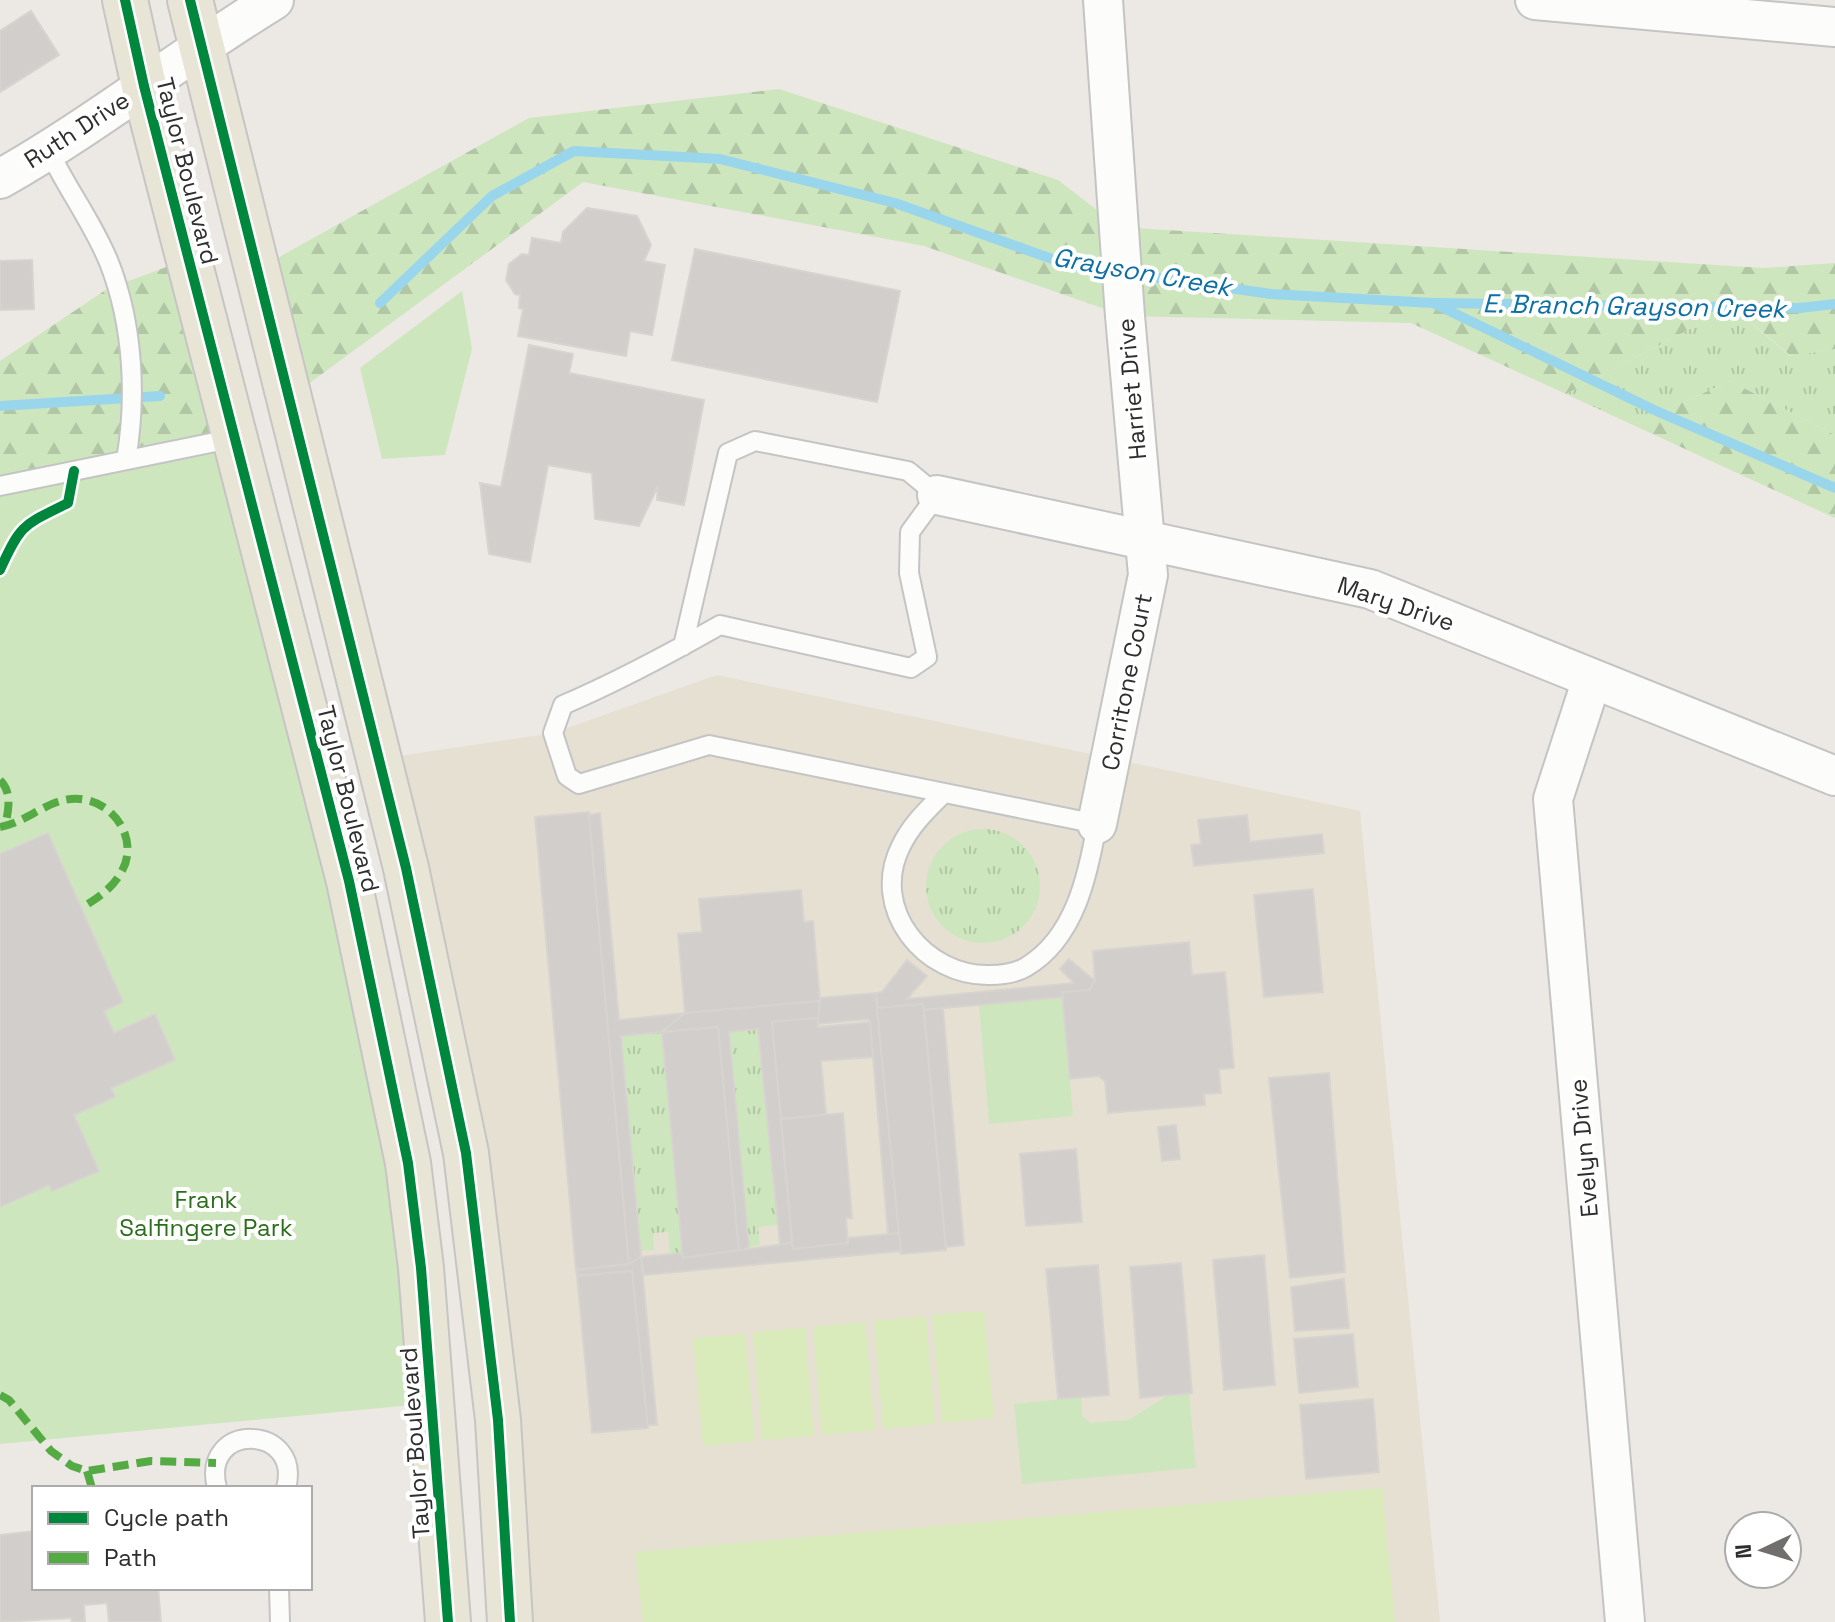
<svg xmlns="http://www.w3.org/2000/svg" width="1835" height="1622" viewBox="0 0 1835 1622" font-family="'Space Grotesk',sans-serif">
<defs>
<pattern id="grass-tufts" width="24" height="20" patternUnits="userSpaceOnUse" patternTransform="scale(2)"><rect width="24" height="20" fill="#cee6be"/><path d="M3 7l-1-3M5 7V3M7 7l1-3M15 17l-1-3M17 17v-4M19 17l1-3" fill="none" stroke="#b1c6a4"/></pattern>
<pattern id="forest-firs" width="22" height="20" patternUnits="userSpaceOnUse" patternTransform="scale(2)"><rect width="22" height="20" fill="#cee6be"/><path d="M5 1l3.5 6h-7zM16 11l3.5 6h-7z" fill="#b1c6a4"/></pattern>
</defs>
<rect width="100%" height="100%" fill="#ece8e4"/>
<polygon fill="#e6e0d3" points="717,675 1360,811 1440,1622 510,1622 498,1420 379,759 553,733"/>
<g fill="url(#grass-tufts)">
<polygon points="1732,307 1790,356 1835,349 1835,435 1730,381 1633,425 1566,394"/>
<circle cx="983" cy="886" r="57"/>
<polygon points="760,1029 778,1225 758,1227 760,1245 749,1247 729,1032"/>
<polygon points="662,1032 682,1253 670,1254 668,1232 653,1233 654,1250 640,1251 621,1036"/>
</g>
<g fill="url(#forest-firs)">
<polygon points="779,89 1058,180 1119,227 1763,268 1835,263 1835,349 1791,356 1732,307 1566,394 1411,323 1125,316 924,246 583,182 288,399 256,270 529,118"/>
<polygon points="188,259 235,438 0,485 0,361 107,289"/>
<polygon points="1730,381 1835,435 1835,518 1633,425"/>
</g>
<g fill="#cee6be">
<polygon points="462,291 472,349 445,455 382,459 360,368"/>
<polygon points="235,438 349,881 433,1403 0,1444 0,486"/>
<polygon points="1063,997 1073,1116 989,1124 979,1005"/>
<polygon points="1189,1393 1196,1468 1022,1484 1014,1404 1081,1397 1082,1415 1090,1423 1129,1420 1168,1395"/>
</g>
<g fill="#d9eabb">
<polygon points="984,1311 994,1418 942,1423 932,1315"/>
<polygon points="926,1316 935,1424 883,1429 874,1321"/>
<polygon points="865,1322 875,1430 822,1435 813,1327"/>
<polygon points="805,1328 814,1436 762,1440 753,1332"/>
<polygon points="745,1334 755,1441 703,1446 693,1338"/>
<polygon points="1382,1488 1395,1622 643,1622 635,1552"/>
</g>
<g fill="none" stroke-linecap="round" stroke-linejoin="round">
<g stroke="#99d6ec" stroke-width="10">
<polyline points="380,303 492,196 574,151 720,159 895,203 1069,265 1271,294 1433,303 1654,410 1835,488"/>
<polyline points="1437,303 1800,308 1835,304"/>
<polyline points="0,406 160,396"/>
</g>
</g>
<g fill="#d1cecb" stroke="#d7d4d0" stroke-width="2">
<polygon points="31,11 59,55 0,92 0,31"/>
<polygon points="587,208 637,216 651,245 644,261 665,265 652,335 630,331 626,356 518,336 523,309 519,308 520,295 515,294 506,280 509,264 522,254 529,255 532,238 561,243 563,232"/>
<polygon points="695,249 900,291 877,402 672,360"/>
<polygon points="32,260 34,309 0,310 0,261"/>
<polygon points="529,345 573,354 569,373 704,400 684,505 657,500 658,486 639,526 595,519 592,473 548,465 530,562 489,554 480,483 501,487"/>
<polygon points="589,812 629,1264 576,1270 535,817"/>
<polygon points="600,813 619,1020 685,1013 662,1032 621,1036 641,1257 629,1264 589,815"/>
<polygon points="1247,815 1250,842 1322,834 1324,853 1194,866 1191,845 1201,844 1198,820"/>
<polygon points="48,833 123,1002 104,1011 114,1033 155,1014 175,1060 111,1088 115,1097 74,1115 99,1171 52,1191 49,1185 0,1207 0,854"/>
<polygon points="1313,889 1323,992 1264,997 1254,895"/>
<polygon points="801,890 804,922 813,921 820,1001 685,1013 678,934 702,932 699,899"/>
<polygon points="1189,942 1192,975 1225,972 1234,1068 1219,1069 1221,1093 1204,1094 1205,1105 1108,1113 1105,1081 1098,1076 1070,1079 1062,992 1089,990 1095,981 1093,951"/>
<polygon points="1069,959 1095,981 1089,990 1062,992 1063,997 924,1010 923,1004 877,1008 876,993 882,992 907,960 927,976 907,999 1074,983 1060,969"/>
<polygon points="876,993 877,1008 899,1233 888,1234 870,1022 868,1019 818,1024 820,998"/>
<polygon points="820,1001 818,1018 772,1022 792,1243 780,1244 758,1029 729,1032 749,1247 739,1253 718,1027 662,1032 685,1013"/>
<polygon points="923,1004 946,1250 901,1254 877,1008"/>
<polygon points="943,1008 964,1245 946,1247 924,1010"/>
<polygon points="818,1018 818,1027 870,1022 873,1057 821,1061 826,1115 781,1119 772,1022"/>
<polygon points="718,1027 739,1253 683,1258 662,1032"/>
<polygon points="1329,1073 1345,1272 1290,1278 1269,1078"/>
<polygon points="843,1113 852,1218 846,1218 848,1243 793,1249 781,1119"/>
<polygon points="1176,1125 1180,1159 1162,1161 1158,1127"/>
<polygon points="1076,1149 1082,1222 1026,1226 1020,1154"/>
<polygon points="899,1233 901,1251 644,1275 641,1257 682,1253 683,1258 792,1243 793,1249 848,1243 848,1238"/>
<polygon points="1264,1255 1275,1385 1224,1390 1213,1260"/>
<polygon points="641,1257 657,1425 647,1425 632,1271 577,1276 576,1270 629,1264"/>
<polygon points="1181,1263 1192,1393 1140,1398 1130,1267"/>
<polygon points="1098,1265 1109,1395 1058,1399 1046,1269"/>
<polygon points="632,1271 648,1428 592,1433 577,1276"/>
<polygon points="1344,1279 1349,1328 1295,1331 1291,1287"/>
<polygon points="1353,1334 1358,1387 1299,1393 1294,1339"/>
<polygon points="1373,1399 1379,1472 1306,1479 1300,1405"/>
<polygon points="34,1531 34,1588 158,1588 161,1622 109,1622 107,1603 84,1605 85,1622 72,1622 71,1618 0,1622 0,1535"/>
</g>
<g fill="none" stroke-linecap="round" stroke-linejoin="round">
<g stroke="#c5c4c5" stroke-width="22">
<g id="lane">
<path d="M49,151C67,189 95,226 110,265C133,325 137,397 126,460"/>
<polyline points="0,486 235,438"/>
<path d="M683,646L728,453L755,441L908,471L937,495L910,532L909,573L927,657L911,668L720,625C669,654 617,682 563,705L553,733L567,776L579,784L709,745L1097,824C1088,875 1075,938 1026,967C1016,973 1002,975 990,975C925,977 869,909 901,846C911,825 927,810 943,794"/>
<path d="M217,1488C200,1421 303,1424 286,1488"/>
<polyline points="279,1588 280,1622"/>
</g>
</g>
<g stroke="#c5c4c5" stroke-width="42">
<g id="street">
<polyline points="1535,0 1835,27"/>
<path d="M0,179C95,125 181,57 274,0"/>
<polyline points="937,495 1370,589 1835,776"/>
<polyline points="1592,679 1553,799 1625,1622"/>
<polyline points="1097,824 1148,575 1125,316 1103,0"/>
</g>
</g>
<g stroke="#c6c5c4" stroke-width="48">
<g id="primary">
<polyline points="125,0 144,86 349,881 408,1163 421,1268 448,1622"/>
<polyline points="190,0 406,868 466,1153 498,1420 510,1622"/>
</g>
</g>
<use href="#lane" stroke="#fcfcfb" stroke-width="18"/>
<use href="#street" stroke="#fcfcfb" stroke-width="38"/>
<use href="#primary" stroke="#e8e4d6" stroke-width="44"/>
<g stroke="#54ab44" stroke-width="8" stroke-dasharray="16 8" stroke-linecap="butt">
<path d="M0,780C13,793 8,811 5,827"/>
<path d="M0,827C29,822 50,796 80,799C115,802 139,840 122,871C112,889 98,898 81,908"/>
<polyline points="0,1395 9,1400 51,1451 72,1466 87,1471 151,1461 216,1463"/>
<polyline points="87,1471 92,1488"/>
</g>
<g stroke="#fff" stroke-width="15">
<g id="cycleway">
<polyline points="125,0 144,86 349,881 408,1163 421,1268 448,1622"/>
<polyline points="190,0 406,868 466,1153 498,1420 510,1622"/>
<path d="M0,570C21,523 24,525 68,503L74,471"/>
</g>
</g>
<use href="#cycleway" stroke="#00873e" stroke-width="10"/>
</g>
<g text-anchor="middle" stroke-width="8" stroke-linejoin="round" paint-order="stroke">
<g font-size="24" fill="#2e2e2e" stroke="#fff">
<text transform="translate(77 130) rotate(-33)" y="8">Ruth Drive</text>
<text transform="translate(187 171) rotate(76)" y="8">Taylor Boulevard</text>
<text transform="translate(1132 389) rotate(-95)" y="8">Harriet Drive</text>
<text transform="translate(1396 604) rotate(19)" y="8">Mary Drive</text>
<text transform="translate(1127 682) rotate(-79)" y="8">Corritone Court</text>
<text transform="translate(348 799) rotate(76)" y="8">Taylor Boulevard</text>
<text transform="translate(1584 1148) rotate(-95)" y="8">Evelyn Drive</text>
<text transform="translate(415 1443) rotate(-94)" y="8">Taylor Boulevard</text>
</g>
<g font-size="24" fill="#2c6e1b" stroke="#fff">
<text x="206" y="1208">Frank<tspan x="206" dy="28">Salfingere Park</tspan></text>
</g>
<g font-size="26" font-style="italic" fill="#0d6fa3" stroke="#fff">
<text transform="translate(1142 272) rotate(10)" y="9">Grayson Creek</text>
<text transform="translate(1634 306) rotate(1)" y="9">E. Branch Grayson Creek</text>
</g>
</g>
<rect x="32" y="1486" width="280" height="104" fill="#ffffff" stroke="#ababab" stroke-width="2"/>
<rect x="48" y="1512" width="40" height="12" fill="#00873e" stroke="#ababab" stroke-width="2"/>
<text x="104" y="1526" font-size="24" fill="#2e2e2e">Cycle path</text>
<rect x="48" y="1552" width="40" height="12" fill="#54ab44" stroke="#ababab" stroke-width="2"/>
<text x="104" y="1566" font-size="24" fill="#2e2e2e">Path</text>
<g transform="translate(1763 1550) rotate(266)"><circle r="38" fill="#ffffff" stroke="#ababab" stroke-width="2"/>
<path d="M0-6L14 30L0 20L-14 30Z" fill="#706f6e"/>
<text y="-12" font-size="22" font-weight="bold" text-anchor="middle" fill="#2e2e2e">N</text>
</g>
</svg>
